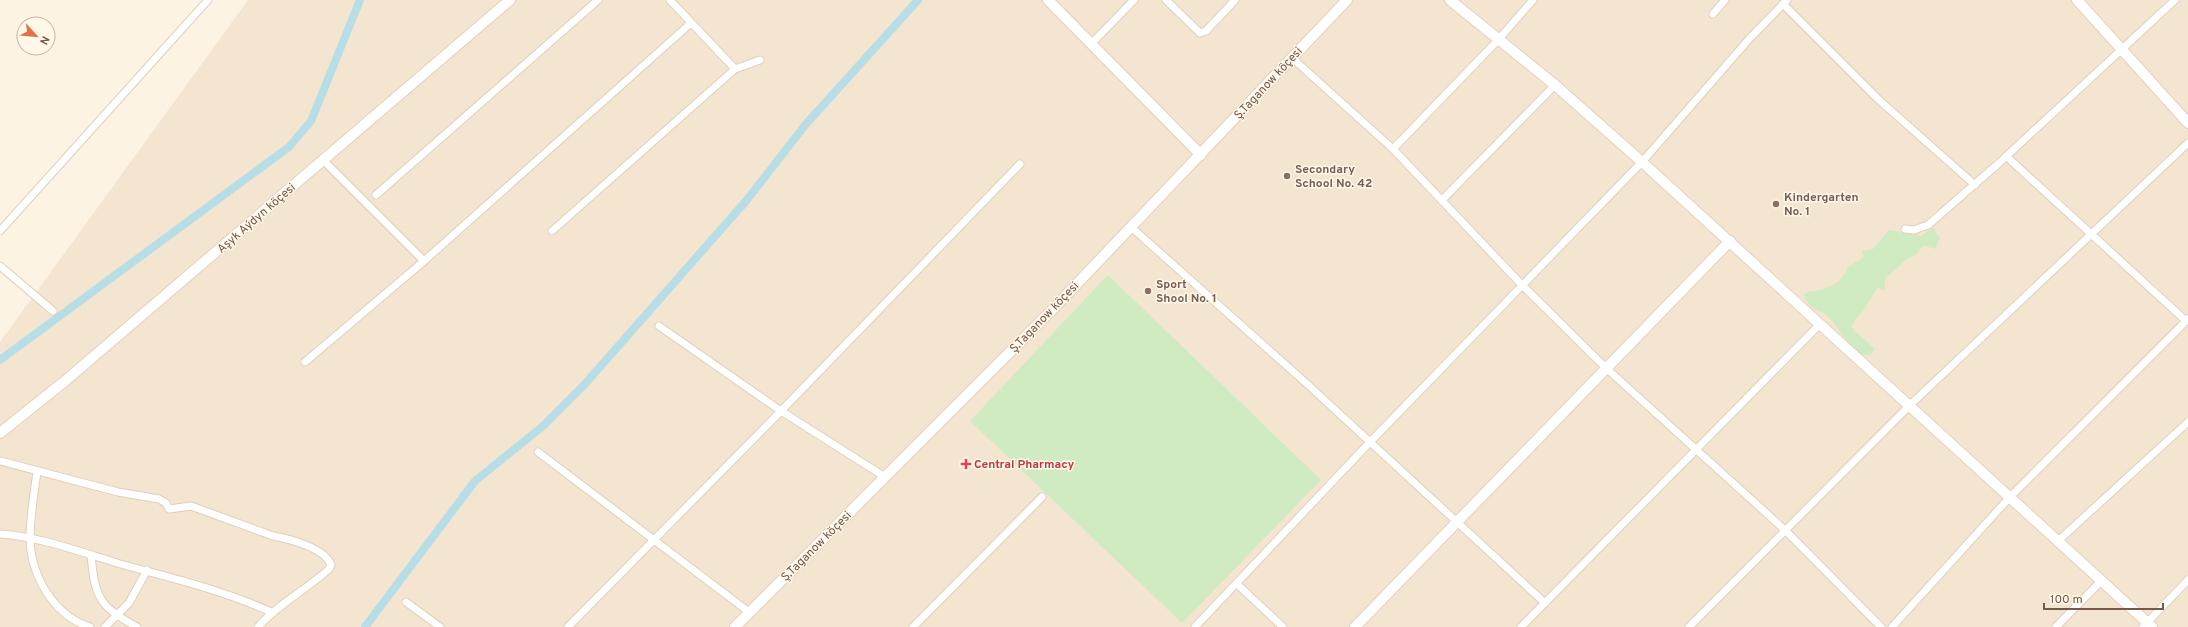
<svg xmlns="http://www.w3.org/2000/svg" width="2188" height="627" viewBox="0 0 2188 627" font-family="Overpass,sans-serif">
<rect width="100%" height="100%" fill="#fcf3e2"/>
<polygon fill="#f4e5d1" points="248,0 2188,0 2188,627 0,627 0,342"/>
<g fill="#d0eac1">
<path d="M1933,228L1940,238L1935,249L1926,246L1922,247L1917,254L1906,260L1885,278V289L1883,290L1878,288C1872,295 1870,301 1865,308C1860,315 1855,319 1852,327L1854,331L1875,349L1869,356C1847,352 1843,332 1830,318C1820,309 1806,309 1804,294C1809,291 1811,292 1816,291C1831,288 1843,282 1848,267L1864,257L1862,251L1873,249L1889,230L1921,236Z"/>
<polygon points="1108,275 1321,480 1182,623 970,421"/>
</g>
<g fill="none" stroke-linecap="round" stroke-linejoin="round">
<g stroke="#b7dee6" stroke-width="8">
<polyline points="0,360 289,147 311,121 360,0"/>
<polyline points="365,627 475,481 543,426 584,385 746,201 806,124 918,0"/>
</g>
<g stroke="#e1cfbe" stroke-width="9">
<g id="street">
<polyline points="670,0 735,69 760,60"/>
<polyline points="1166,0 1200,33 1206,31 1235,0"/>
<polyline points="1783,4 1879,100 1975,185"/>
<polyline points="1713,14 1725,0"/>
<polyline points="1091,44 1134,0"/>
<polyline points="1291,57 1393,149 1522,285 1606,368 1785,530 1881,627"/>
<polyline points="1393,149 1498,40 1533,0"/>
<polyline points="2006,156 2186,321"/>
<polyline points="323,160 424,261"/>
<polyline points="376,195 598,0"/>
<polyline points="1443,199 1555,85"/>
<polyline points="1131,227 1306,383 1545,603"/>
<polyline points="1905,229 1914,230 1928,225 1999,163 2175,0"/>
<polyline points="0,231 208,0"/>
<polyline points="552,231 735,69"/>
<polyline points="0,266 53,311"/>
<polyline points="659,326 781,411 885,477"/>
<polyline points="305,362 424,261 691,23"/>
<polyline points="538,452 749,612"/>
<path d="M0,461L118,492L159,499L166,503L169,509L191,506L273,536C290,539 325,548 331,565L329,569C306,590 278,604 258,627"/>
<path d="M37,472C34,494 30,517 30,539C31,576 54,616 90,627"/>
<path d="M0,534C42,537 83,553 124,565C174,579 223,590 271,612"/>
<polyline points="2058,541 2188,422"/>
<path d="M91,555C95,598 99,606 137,627"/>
<polyline points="1237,584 1283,627"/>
<polyline points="406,602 440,627"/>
<polyline points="105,627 129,603 147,570"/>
<polyline points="568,627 781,411 1020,164"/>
<polyline points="913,627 1042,497"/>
<polyline points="1195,627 1370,442 1642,162 1750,38 1787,0"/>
<polyline points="1521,627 1819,325"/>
<polyline points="1689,627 1910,405 2188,143"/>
<polyline points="1892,627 2010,497 2188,319"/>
<polyline points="2056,627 2101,581"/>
<polyline points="2143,627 2188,580"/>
</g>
</g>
<g stroke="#e6d0bc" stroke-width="12">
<g id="secondary">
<polyline points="1048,0 1201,155"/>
<polyline points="1450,0 1555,85 1642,162 2152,627"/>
<polyline points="2077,0 2188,123"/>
<polyline points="0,433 65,381 510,0"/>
<polyline points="735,627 1052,310 1347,0"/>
<polyline points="1355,627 1730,241"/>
</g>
</g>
<use href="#street" stroke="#fff" stroke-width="7"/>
<use href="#secondary" stroke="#fff" stroke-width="10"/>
</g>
<g fill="#8d6e63" stroke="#fff7e8" stroke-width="1.5">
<circle cx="1287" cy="176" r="4"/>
<circle cx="1776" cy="204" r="4"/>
<circle cx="1148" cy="291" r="4"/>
</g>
<path fill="#e0444e" stroke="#fff7e8" stroke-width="1.5" d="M964 458h4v4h4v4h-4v4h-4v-4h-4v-4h4z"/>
<g text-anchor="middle" stroke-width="3" stroke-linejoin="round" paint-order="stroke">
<g font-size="12" fill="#745948" stroke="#fff7e8">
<text transform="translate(1268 83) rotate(-47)" y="4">Ş.Taganow köçesi</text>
<text transform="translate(256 218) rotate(-41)" y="4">Aşyk Aýdyn köçesi</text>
<text transform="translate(1044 317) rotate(-46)" y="4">Ş.Taganow köçesi</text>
<text transform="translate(816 546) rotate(-45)" y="4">Ş.Taganow köçesi</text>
</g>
<g font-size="12" font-weight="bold" fill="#785e54" stroke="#fff7e8" text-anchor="start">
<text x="1295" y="173">Secondary<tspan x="1295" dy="14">School No. 42</tspan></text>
<text x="1784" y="201">Kindergarten<tspan x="1784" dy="14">No. 1</tspan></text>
<text x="1156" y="288">Sport<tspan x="1156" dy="14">Shool No. 1</tspan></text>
</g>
<g font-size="12" font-weight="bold" fill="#be3a42" stroke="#fff7e8" text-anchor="start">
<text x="974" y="468">Central Pharmacy</text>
</g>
</g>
<g transform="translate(36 36) rotate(117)"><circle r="19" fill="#fff7e8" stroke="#c7b8a8"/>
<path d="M0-3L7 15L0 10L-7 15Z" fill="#e76e46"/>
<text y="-6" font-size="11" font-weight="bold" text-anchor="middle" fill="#745948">N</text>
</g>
<path d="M2044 603v6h119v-6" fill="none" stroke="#745948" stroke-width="2"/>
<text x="2050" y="603" font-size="12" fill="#745948" stroke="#fff7e8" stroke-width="3" paint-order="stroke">100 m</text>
</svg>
